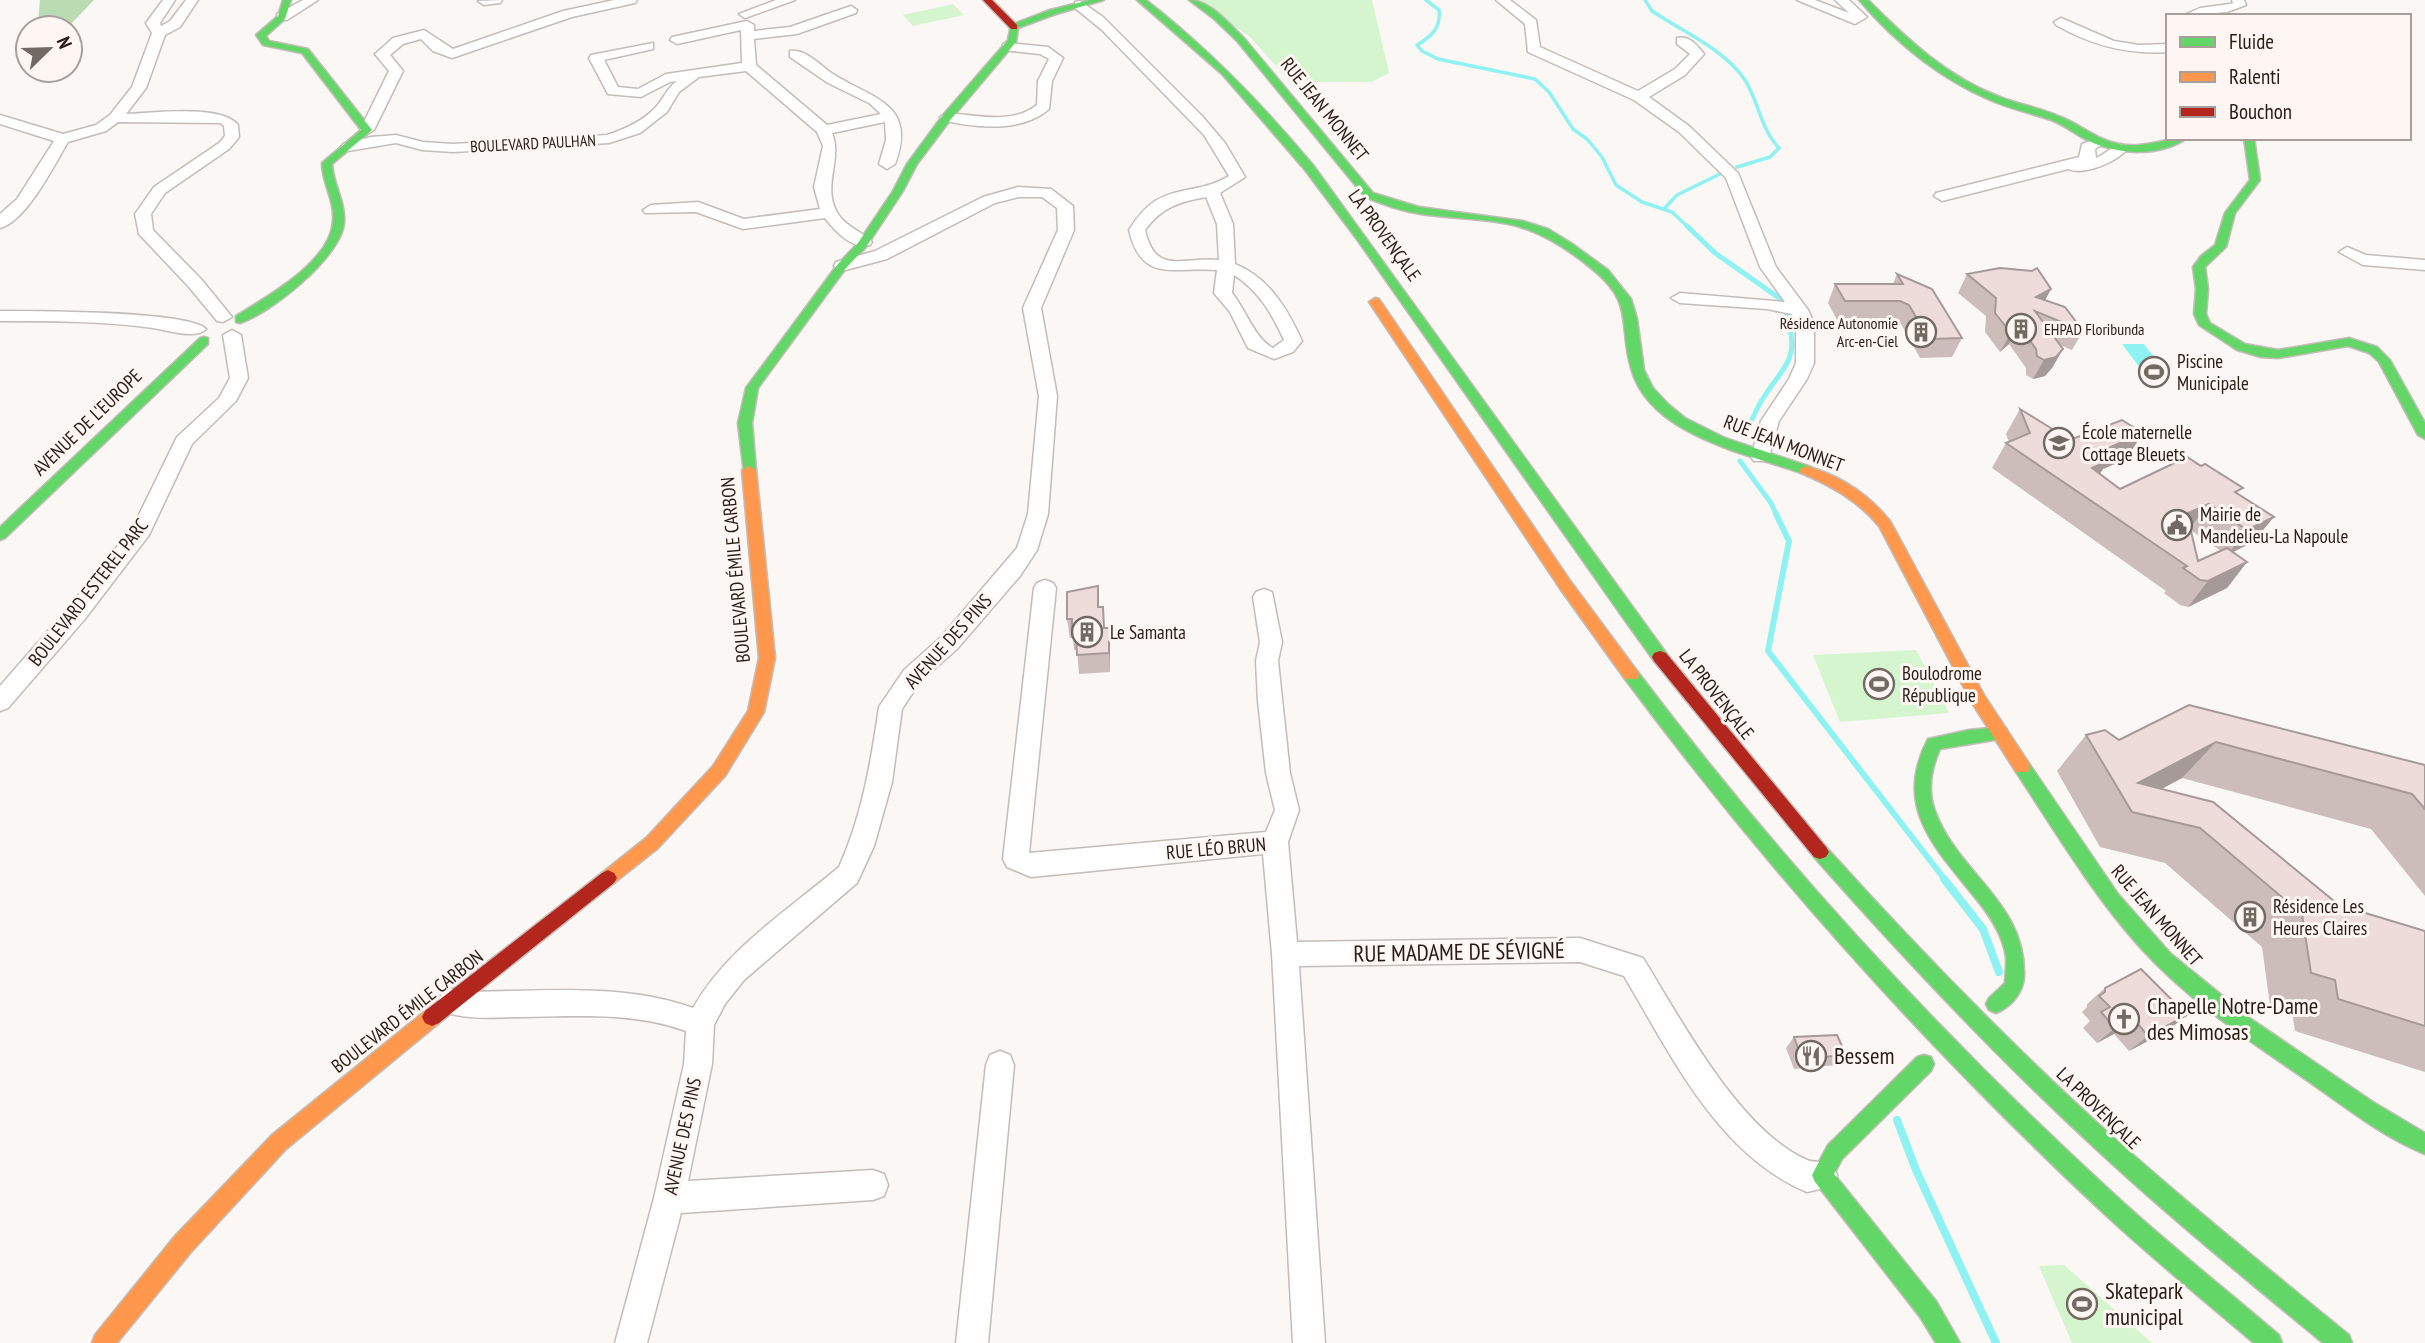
<svg xmlns="http://www.w3.org/2000/svg" width="2425" height="1343" viewBox="0 0 2425 1343" font-family="'PT Sans Narrow',sans-serif">
<rect width="100%" height="100%" fill="#faf7f5"/>
<g fill="#d4f5cd">
<polygon points="1196,0 1372,0 1389,73 1371,82 1291,82 1250,37"/>
<polygon points="953,4 964,15 913,26 903,15"/>
<polygon points="1916,650 1949,713 1840,722 1813,655"/>
<polygon points="2064,1265 2152,1343 2072,1343 2039,1266"/>
</g>
<polygon fill="#badcb2" points="40,0 94,0 67,28 43,28 38,22"/>
<polygon fill="#8ef2f2" points="2122,344 2144,344 2163,369 2140,368"/>
<g fill="none" stroke-linecap="round" stroke-linejoin="round">
<g stroke="#8ef2f2" stroke-width="3.5">
<path d="M1426,0L1439,10C1441,28 1432,36 1417,45L1422,51L1438,59L1535,79L1549,92L1573,129L1587,139L1602,157L1616,185L1642,202L1672,212L1689,228"/>
<path d="M1645,0L1652,11C1682,31 1724,49 1745,80C1759,102 1760,128 1779,148L1770,157L1737,167"/>
<polyline points="1664,209 1677,195 1722,173"/>
</g>
<g stroke="#8ef2f2" stroke-width="5">
<polyline points="1687,226 1715,253 1782,300"/>
<path d="M1745,435C1751,423 1755,411 1762,400C1783,366 1802,359 1786,316"/>
<polyline points="1740,461 1771,503 1777,516"/>
</g>
<polyline stroke="#8ef2f2" stroke-width="6" points="1776,514 1789,541 1768,651 1946,881"/>
<g stroke="#8ef2f2" stroke-width="8">
<polyline points="1944,879 1983,929 1999,972"/>
<polyline points="1897,1120 1916,1170 1996,1343"/>
</g>
<g stroke="#c4bcb7" stroke-width="3">
<g id="street">
<path d="M163,0H175L160,23L161,26L170,21L186,0H198L180,27L165,35L146,88L126,114C153,113 221,104 238,125L239,137L229,149L165,193L151,214L153,230L201,279L232,317L223,322L217,321L189,287L139,234L135,214L154,187L219,143L225,136L224,126L220,123L118,122L106,131L68,142C54,165 27,221 0,228V214L17,199L54,141L0,124V115L63,134L96,125L110,115L132,87L152,33L146,23Z"/>
<polygon points="303,0 318,0 287,20 277,20 277,14"/>
<polygon points="502,0 500,3 484,5 478,1"/>
<polygon points="614,0 637,0 635,3 572,17 452,58 433,51 421,39 403,44 390,55 403,71 374,130 367,134 360,130 389,71 375,54 393,38 424,30 453,49 563,11"/>
<polygon points="776,0 795,0 745,18 739,14"/>
<path d="M1496,0H1510L1536,20L1540,47L1638,91L1675,69L1690,54L1677,44V38C1689,35 1697,45 1704,54L1685,75L1649,97L1689,126L1738,173L1776,267L1808,310L1814,323V363L1807,379L1779,421L1768,461H1754L1751,457L1761,421L1789,379L1796,363V323L1792,314L1767,309L1680,303L1671,298L1680,293L1785,302L1760,267L1726,178L1679,132L1634,100L1528,52L1525,24Z"/>
<polygon points="1797,0 1815,0 1849,13 1835,0 1849,0 1867,17 1855,24"/>
<polygon points="2232,0 2244,0 2246,5 2227,12 2182,16 2200,8 2230,4 2233,3"/>
<path d="M1080,1L1103,17L1202,116L1225,143L1245,177L1220,193L1233,224L1235,264C1269,278 1287,308 1302,341L1293,352L1274,359L1248,348L1230,312L1214,293L1217,270C1175,266 1142,285 1129,230C1136,219 1144,208 1155,201C1178,187 1206,191 1229,176L1204,135L1102,30L1075,8V2ZM1206,197L1217,224L1219,260C1183,256 1156,277 1145,230C1162,207 1179,202 1206,197ZM1234,275C1259,291 1272,314 1284,340L1273,348C1255,339 1246,310 1232,293Z"/>
<path d="M851,6L857,10L856,13L797,34L754,39L756,65L827,125L881,114L869,103L828,83L790,57V51C805,48 821,66 833,74C872,99 918,103 895,164L887,169L879,164L886,140L885,122L832,133C843,159 821,187 838,214C847,228 862,231 872,242L870,245C852,250 835,231 825,218L743,229L696,212L645,213L643,210L651,205L698,202L744,219L820,209L814,187L823,146L817,132L746,71L699,77L679,92L667,112L640,133L609,143L453,152L422,150L396,143L348,151L341,147L343,144L371,137L396,135L423,142L453,144L607,135C625,129 643,121 656,107C664,98 667,88 677,81L670,82L641,97L608,94L589,58L591,55L653,43V49L604,60L618,87L638,89L666,74L742,63L741,30L677,44L670,40L672,37L747,21L754,25V31L790,27Z"/>
<path d="M2061,18L2114,41L2139,45L2168,44V52C2127,55 2091,45 2056,25L2054,22Z"/>
<path d="M1008,43L1048,47L1063,58L1052,81L1049,109C1021,133 976,128 942,120L940,117L947,113C976,115 1012,125 1037,105L1038,81L1049,59L1040,54L1003,50V44Z"/>
<path d="M2099,138L2106,142L2095,149L2096,158C2106,154 2112,146 2121,144L2128,148C2118,162 2083,176 2068,169L1942,201L1934,196L1936,193L2079,157L2082,144Z"/>
<path d="M1018,187L1051,189L1073,206L1074,230L1041,308L1057,396L1048,514L1037,550L1020,576L957,649L920,682L902,709L892,782L874,846L857,883L744,980L725,1004L714,1025L712,1064L688,1181L873,1170L884,1174L888,1185L884,1196L873,1200L681,1213L647,1343H615L654,1198L684,1064L686,1031C635,1012 576,1016 523,1017C496,1017 468,1021 442,1011L438,1002L442,993L452,989L470,992C543,991 623,983 693,1008C726,949 788,910 839,867C862,816 871,762 879,707L904,670L941,637L1017,548L1028,514L1039,396L1023,308L1058,230L1057,208L1042,197H1019L995,203L887,259L842,271L834,266L836,262L875,251L983,197Z"/>
<polygon points="2347,247 2366,255 2425,260 2425,270 2363,265 2339,252"/>
<path d="M0,311C31,311 190,311 206,329C196,340 167,330 153,328C103,321 51,321 0,321Z"/>
<polygon points="232,330 241,335 248,378 236,401 192,444 149,535 84,620 8,708 0,711 0,686 68,608 133,527 177,437 219,398 230,378 223,335"/>
<path d="M1045,580L1053,583L1056,588L1029,853L1266,832L1275,810L1266,773L1258,701L1256,661L1260,642L1253,597L1256,592L1264,589L1272,592L1282,642L1278,661L1290,773L1299,810L1288,842L1297,942L1580,938L1643,958C1681,1020 1740,1131 1807,1160C1815,1163 1824,1161 1833,1164L1837,1175L1833,1186L1807,1192C1718,1155 1671,1055 1624,976L1580,962L1299,966L1325,1343H1293L1272,954L1263,854L1031,877L1007,867L1003,859L1034,588L1037,583Z"/>
<polygon points="1000,1051 1010,1055 1014,1065 988,1343 956,1343 986,1065 990,1055"/>
</g>
</g>
<g stroke="#c4bcb7" stroke-width="3">
<g id="fast">
<path d="M283,0H291L285,19L266,36L269,41L308,49L372,130L332,164C333,184 346,203 344,223C341,257 271,313 240,323L236,322V316C266,297 331,262 333,221C335,201 322,183 322,163L361,130L302,53L263,45L256,35L278,16Z"/>
<polygon points="1090,0 1104,0 1056,14 1018,28 1016,42 951,119 917,164 903,191 866,247 846,268 758,388 752,423 756,470 749,474 744,473 738,423 746,388 838,264 858,243 893,191 907,164 943,115 1008,40 1011,25 1050,10"/>
<path d="M1137,0H1146C1209,49 1262,104 1313,165L1666,653L1668,657L1666,661H1654L1626,622L1356,238L1305,170L1222,74Z"/>
<path d="M1189,0C1210,0 1228,23 1243,37L1373,193L1419,207L1523,221L1548,229L1571,243L1608,270L1631,299L1637,319L1644,370L1653,388L1668,404L1685,418L1725,438L1811,467L1813,470L1811,473H1801C1745,453 1649,435 1631,368C1618,322 1635,303 1591,268C1569,250 1544,234 1517,226C1486,218 1453,219 1421,214C1402,211 1384,205 1365,197L1237,41L1213,18Z"/>
<path d="M1859,0H1868C1907,39 1947,77 2000,97C2020,105 2042,108 2061,117C2081,125 2097,140 2119,144C2142,149 2164,138 2187,138C2160,157 2118,155 2089,141C2076,135 2065,125 2051,120C2031,113 2010,109 1990,100C1939,78 1895,42 1859,0Z"/>
<polygon points="2244,138 2254,138 2260,180 2235,213 2226,247 2205,267 2208,289 2206,314 2210,323 2245,344 2278,350 2349,338 2377,347 2390,360 2425,423 2425,439 2418,435 2379,362 2369,353 2348,346 2278,358 2261,357 2237,350 2199,325 2194,314 2196,289 2193,267 2201,256 2215,245 2225,213 2250,180"/>
<polygon points="204,337 208,338 208,344 5,538 0,540 0,527 200,338"/>
<path d="M1631,669L1637,671C1780,860 1939,1034 2114,1194C2167,1243 2224,1288 2279,1335L2282,1343H2254C2201,1298 2148,1255 2098,1208C1924,1045 1767,870 1625,679L1623,675L1625,671Z"/>
<path d="M2000,727L2006,728L2008,733L2006,738L1940,749C1931,769 1927,790 1935,811C1958,874 2027,903 2024,977C2023,993 2011,1007 1996,1013L1989,1010L1986,1004L1989,998L2005,983C2005,975 2007,965 2006,957C2003,935 1990,916 1977,900C1936,848 1892,808 1928,739L1969,730Z"/>
<path d="M2022,760L2028,762L2118,894L2171,954L2251,1019L2373,1102L2425,1133V1154C2383,1137 2345,1107 2308,1081C2248,1040 2187,1000 2138,945C2091,892 2055,831 2016,772L2014,767L2016,762Z"/>
<path d="M1820,845L1826,847C1917,948 2012,1046 2113,1137C2190,1206 2270,1270 2349,1335L2352,1343H2323C2247,1280 2170,1218 2097,1150C1997,1058 1904,959 1814,857L1811,852L1814,847Z"/>
<polygon points="1924,1055 1931,1057 1934,1064 1931,1071 1842,1159 1834,1174 1936,1301 1960,1343 1936,1343 1920,1317 1815,1182 1812,1175 1828,1145 1917,1057"/>
</g>
</g>
<g stroke="#c4bcb7" stroke-width="3">
<g id="slow">
<polygon points="1375,298 1379,299 1571,582 1637,671 1639,675 1637,679 1625,679 1561,590 1369,302"/>
<polygon points="749,466 756,470 775,658 764,712 725,776 658,848 614,883 608,886 602,883 599,878 602,873 646,838 713,766 748,711 759,658 742,470"/>
<path d="M1806,466C1839,475 1868,494 1890,521L1984,695L2028,762L2030,767L2028,772H2016L1972,703L1879,526C1858,501 1832,486 1801,473L1799,470Z"/>
<polygon points="432,1008 439,1011 442,1017 439,1023 286,1149 191,1252 117,1343 92,1343 95,1335 175,1236 272,1135 425,1011"/>
</g>
</g>
<g stroke="#c4bcb7" stroke-width="3">
<g id="jam">
<polygon points="983,0 992,0 1017,25 1017,29 1011,29"/>
<polygon points="1660,651 1666,653 1826,847 1829,852 1826,857 1820,859 1814,857 1654,661 1652,657 1654,653"/>
<polygon points="608,870 614,873 617,878 614,883 439,1023 432,1026 425,1023 422,1017 425,1011 602,873"/>
</g>
</g>
<use href="#street" fill="#fefefe" fill-rule="evenodd"/>
<use href="#fast" fill="#63d668" fill-rule="evenodd"/>
<use href="#slow" fill="#ff974d" fill-rule="evenodd"/>
<use href="#jam" fill="#b3261e" fill-rule="evenodd"/>
</g>
<g fill="#ccbdbb" fill-rule="evenodd">
<polygon points="1897,274 1962,338 1952,357 1920,358 1901,324 1891,320 1837,320 1828,303 1835,284 1893,284"/>
<polygon points="1967,274 2051,289 2045,300 2083,331 2072,350 2060,345 2063,349 2052,368 2045,376 2033,379 2026,375 2026,368 2009,344 2000,352 1985,332 1986,316 1958,293"/>
<path d="M2020,409L2070,440L2143,433L2126,459L2103,469L2100,474L2120,489L2238,494L2253,542L2233,552L2247,562L2227,588L2188,607L2180,605L2164,593L2166,591L1992,468L2006,443L2009,442L2006,434ZM2189,529L2221,551L2198,561Z"/>
<polygon points="1100,607 1105,628 1109,628 1110,672 1079,674 1077,649 1074,650 1073,638 1070,638 1067,619"/>
<polygon points="2189,705 2425,765 2425,896 2371,829 2182,778 2162,789 2339,905 2425,931 2425,1072 2295,1031 2292,1012 2270,1005 2262,947 2165,863 2100,847 2057,771 2086,735 2119,740"/>
<polygon points="2105,988 2187,1015 2167,1031 2129,1051 2114,1034 2097,1043 2083,1028 2090,1021 2082,1012 2087,1007 2087,1004"/>
<polygon points="1794,1037 1846,1055 1837,1065 1794,1069 1786,1048"/>
</g>
<g fill="#a69a99">
<polygon points="2051,289 2041,308 2036,297"/>
<polygon points="2019,325 2009,344 2000,352 2011,333"/>
<polygon points="2063,349 2052,368 2045,376 2033,379 2044,360"/>
<polygon points="2143,433 2126,459 2103,469 2091,487 2079,492 2097,453"/>
<polygon points="2209,504 2189,529 2155,544 2174,519"/>
<polygon points="2274,517 2253,542 2227,555 2247,530"/>
<polygon points="2247,562 2227,588 2188,607 2208,581"/>
<polygon points="1109,628 1110,647 1110,672 1109,653"/>
<polygon points="2216,742 2182,778 2129,806 2138,783"/>
<polygon points="2187,1015 2167,1031 2129,1051 2148,1036"/>
<polygon points="2133,1018 2114,1034 2097,1043 2115,1028"/>
</g>
<g fill="#eddcda" stroke="#a69a99" stroke-width="2">
<polygon points="2000,268 2032,271 2037,268 2051,289 2036,297 2065,307 2083,331 2035,311 2063,349 2056,357 2044,360 2037,356 2036,349 2019,325 2011,333 1995,313 1996,298 1967,274"/>
<polygon points="1897,274 1932,289 1962,338 1929,339 1909,305 1900,301 1845,301 1835,284 1903,284"/>
<polygon points="2020,409 2070,440 2122,420 2143,433 2097,453 2108,461 2092,468 2120,489 2187,457 2201,466 2205,464 2243,488 2235,492 2274,517 2247,530 2209,504 2174,519 2191,531 2198,561 2227,548 2247,562 2208,581 2200,580 2183,568 2187,566 2006,443 2030,433"/>
<polygon points="1098,586 1098,607 1103,607 1104,628 1109,628 1109,653 1077,655 1076,630 1072,631 1072,619 1067,619 1067,592"/>
<polygon points="2189,705 2425,765 2425,809 2412,794 2216,742 2138,783 2213,802 2339,905 2425,931 2425,1026 2338,999 2335,980 2311,973 2302,914 2200,828 2132,812 2086,735 2105,730 2119,740"/>
<polygon points="2141,969 2187,1015 2148,1036 2133,1018 2115,1028 2101,1012 2110,1007 2099,996 2105,992 2105,988"/>
<polygon points="1837,1035 1846,1055 1802,1059 1794,1037"/>
</g>
<defs>
<g id="building-ring" transform="scale(1.575)"><circle r="9.5" fill="#fdf6f2" stroke="#726963" stroke-width="1.5"/><path d="M-4-6H4V6H1V3H-1V6H-4ZM-2.5-4.3h1.7v1.8h-1.7ZM.8-4.3h1.7v1.8H.8ZM-2.5-1h1.7V.8h-1.7ZM.8-1h1.7V.8H.8Z" fill="#726963"/></g>
<g id="stadium-ring" transform="scale(1.575)"><circle r="9.5" fill="#fdf6f2" stroke="#726963" stroke-width="1.5"/><path d="M0-5a6.5 5 0 1 0 0 10a6.5 5 0 1 0 0-10ZM-3.5-1.8h7v3.6h-7Z" fill="#726963"/></g>
<g id="school-ring" transform="scale(1.575)"><circle r="9.5" fill="#fdf6f2" stroke="#726963" stroke-width="1.5"/><path d="M0-5L7-2L0 1L-7-2ZM-4 1L0 2.5L4 1V4Q0 6-4 4Z" fill="#726963"/></g>
<g id="civic-ring" transform="scale(1.575)"><circle r="9.5" fill="#fdf6f2" stroke="#726963" stroke-width="1.5"/><path d="M-.6-6.5H3V-4.5H.6V-3L4-1V1h2V6H-6V1h2V-1L-.6-3ZM-1.2 2.5V6h2.4V2.5Z" fill="#726963"/></g>
<g id="church-ring" transform="scale(1.575)"><circle r="9.5" fill="#fdf6f2" stroke="#726963" stroke-width="1.5"/><path d="M-1.2-6h2.4v3.5h3.3v2.4h-3.3V6h-2.4V-.1h-3.3v-2.4h3.3Z" fill="#726963"/></g>
<g id="restaurant-ring" transform="scale(1.575)"><circle r="9.5" fill="#fdf6f2" stroke="#726963" stroke-width="1.5"/><path d="M-5-6h1v4h1v-4h1v4h1v-4h1v5L-1.5 .5V6h-2V.5L-5-1ZM5-6V6H3V1.5H1.5Q1.5-4 5-6Z" fill="#726963"/></g>
</defs>
<g fill-rule="evenodd">
<use href="#building-ring" x="2021" y="329"/>
<use href="#building-ring" x="1921" y="332"/>
<use href="#stadium-ring" x="2154" y="372"/>
<use href="#school-ring" x="2059" y="443"/>
<use href="#civic-ring" x="2177" y="525"/>
<use href="#building-ring" x="1087" y="632"/>
<use href="#stadium-ring" x="1879" y="684"/>
<use href="#building-ring" x="2250" y="917"/>
<use href="#church-ring" x="2124" y="1019"/>
<use href="#restaurant-ring" x="1811" y="1056"/>
<use href="#stadium-ring" x="2082" y="1304"/>
</g>
<g text-anchor="middle" stroke-width="6" stroke-linejoin="round" paint-order="stroke">
<g font-size="16" fill="#281c15" stroke="#fdf6f2">
<text transform="translate(533 143) rotate(-3)" y="6">BOULEVARD PAULHAN</text>
</g>
<g font-size="16" fill="#281c15" stroke="#fdf6f2" text-anchor="end">
<text x="1898" y="329">Résidence Autonomie<tspan x="1898" dy="18">Arc-en-Ciel</tspan></text>
<text x="2044" y="335" text-anchor="start">EHPAD Floribunda</text>
</g>
<g font-size="19" fill="#281c15" stroke="#fdf6f2">
<text transform="translate(1325 109) rotate(51)" y="7">RUE JEAN MONNET</text>
<text transform="translate(1385 235) rotate(54)" y="7">LA PROVENÇALE</text>
<text transform="translate(87 422) rotate(-44)" y="7">AVENUE DE L'EUROPE</text>
<text transform="translate(1784 443) rotate(21)" y="7">RUE JEAN MONNET</text>
<text transform="translate(735 570) rotate(-95)" y="7">BOULEVARD ÉMILE CARBON</text>
<text transform="translate(88 592) rotate(-52)" y="7">BOULEVARD ESTEREL PARC</text>
<text transform="translate(948 641) rotate(-48)" y="7">AVENUE DES PINS</text>
<text transform="translate(1717 694) rotate(52)" y="7">LA PROVENÇALE</text>
<text transform="translate(1216 848) rotate(-5)" y="7">RUE LÉO BRUN</text>
<text transform="translate(2157 915) rotate(49)" y="7">RUE JEAN MONNET</text>
<text transform="translate(407 1011) rotate(-38)" y="7">BOULEVARD ÉMILE CARBON</text>
<text transform="translate(2099 1108) rotate(44)" y="7">LA PROVENÇALE</text>
<text transform="translate(682 1136) rotate(-78)" y="7">AVENUE DES PINS</text>
</g>
<g font-size="19" fill="#281c15" stroke="#fdf6f2" text-anchor="start">
<text x="2177" y="368">Piscine<tspan x="2177" dy="22">Municipale</tspan></text>
<text x="2082" y="439">École maternelle<tspan x="2082" dy="22">Cottage Bleuets</tspan></text>
<text x="2200" y="521">Mairie de<tspan x="2200" dy="22">Mandelieu-La Napoule</tspan></text>
<text x="1110" y="639">Le Samanta</text>
<text x="1902" y="680">Boulodrome<tspan x="1902" dy="22">République</tspan></text>
<text x="2273" y="913">Résidence Les<tspan x="2273" dy="22">Heures Claires</tspan></text>
</g>
<g font-size="23" fill="#281c15" stroke="#fdf6f2">
<text transform="translate(1459 952) rotate(-1)" y="8">RUE MADAME DE SÉVIGNÉ</text>
</g>
<g font-size="23" fill="#281c15" stroke="#fdf6f2" text-anchor="start">
<text x="2147" y="1014">Chapelle Notre-Dame<tspan x="2147" dy="26">des Mimosas</tspan></text>
<text x="1834" y="1064">Bessem</text>
<text x="2105" y="1299">Skatepark<tspan x="2105" dy="26">municipal</tspan></text>
</g>
</g>
<rect x="2166" y="14" width="245" height="126" fill="#fdf6f2" stroke="#a89f9a" stroke-width="2"/>
<rect x="2180" y="37" width="35" height="10" fill="#63d668" stroke="#a89f9a" stroke-width="2"/>
<text x="2229" y="49" font-size="21" fill="#281c15">Fluide</text>
<rect x="2180" y="72" width="35" height="10" fill="#ff974d" stroke="#a89f9a" stroke-width="2"/>
<text x="2229" y="84" font-size="21" fill="#281c15">Ralenti</text>
<rect x="2180" y="107" width="35" height="10" fill="#b3261e" stroke="#a89f9a" stroke-width="2"/>
<text x="2229" y="119" font-size="21" fill="#281c15">Bouchon</text>
<g transform="translate(49 49) rotate(67)"><circle r="33" fill="#fdf6f2" stroke="#a89f9a" stroke-width="2"/>
<path d="M0-5L12 26L0 18L-12 26Z" fill="#726963"/>
<text y="-10" font-size="19" font-weight="bold" text-anchor="middle" fill="#281c15">N</text>
</g>
</svg>
